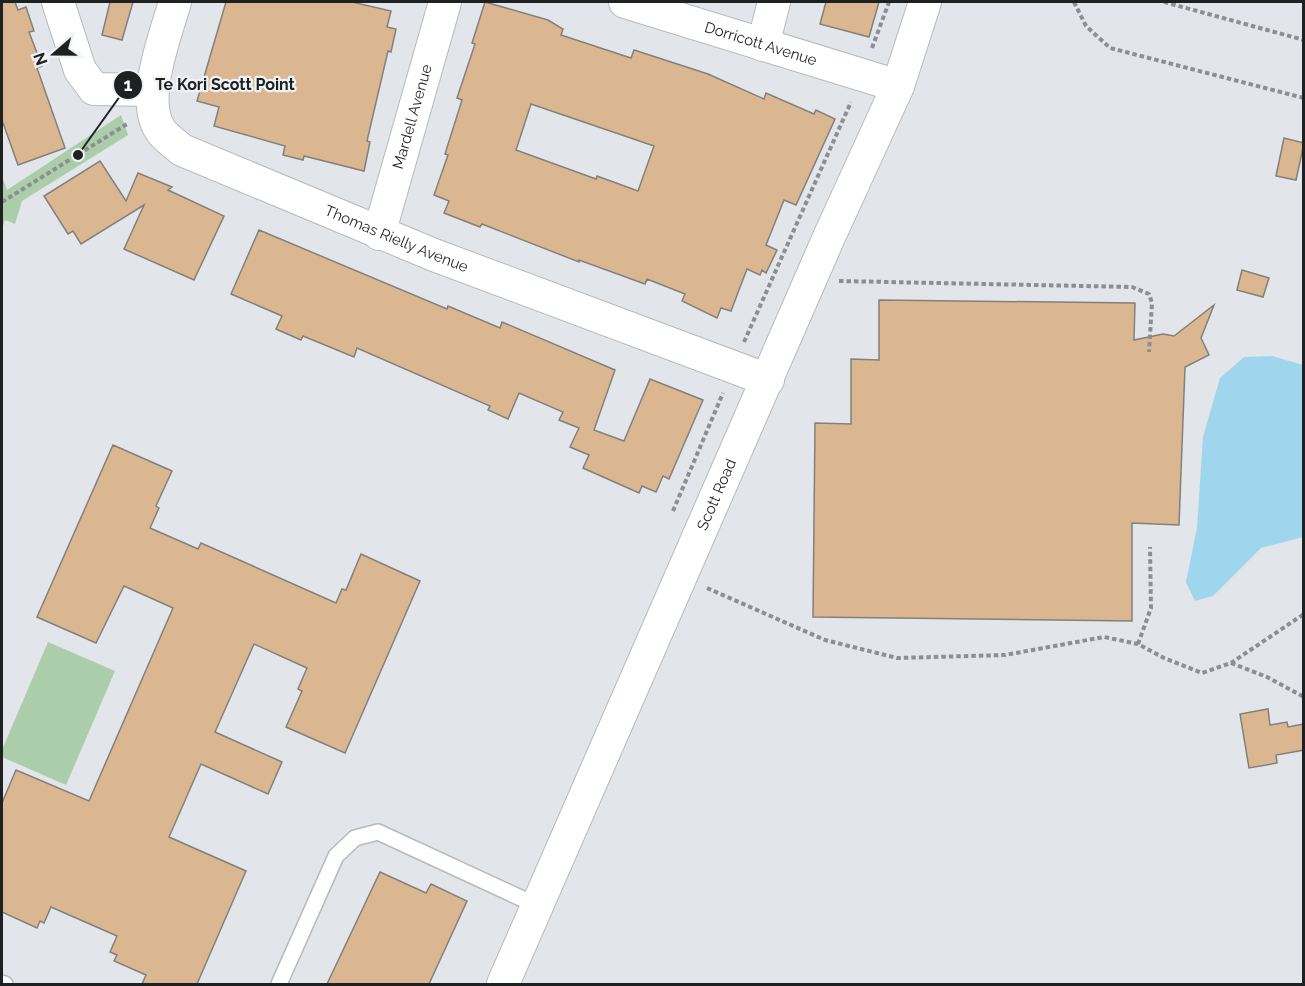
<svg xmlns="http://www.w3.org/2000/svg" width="1305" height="986" viewBox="0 0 1305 986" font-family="Raleway,sans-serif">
<rect width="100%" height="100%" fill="#e2e5ea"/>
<g fill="#accdaa">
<polygon points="121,115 128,135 22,201 15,224 5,220 2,229 2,176 7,190"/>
<polygon points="48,642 115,671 66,785 2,757 2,750"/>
</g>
<polygon fill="#9fd6ed" points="1272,356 1303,365 1303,537 1261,548 1213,596 1195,601 1186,582 1197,528 1203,437 1220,378 1244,357"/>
<g fill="#dbb791" stroke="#83807c" stroke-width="1.5" fill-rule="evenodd">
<polygon points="2,2 15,2 18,10 26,7 34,31 29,32 42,66 37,68 65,148 18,165 2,120"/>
<polygon points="110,2 133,2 122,40 102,35"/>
<polygon points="226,2 352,2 391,11 387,27 396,29 391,52 388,51 367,141 370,142 364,171 304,156 303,160 283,155 285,146 214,126 219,107 197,101"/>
<path d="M485,2L548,20L563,29L561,35L631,58L634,50L708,74L764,99L766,93L814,114L816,110L835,119L796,205L784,200L766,245L777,250L766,273L762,270L760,275L747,269L731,311L721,308L717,318L682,301L685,294L647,279L645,284L579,260V262L482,224L480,227L444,213L449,201L434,195L448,155L445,154L462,100L457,98L475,44L472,43ZM531,104L654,146L638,191L597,176L596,179L516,150Z"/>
<polygon points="826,2 879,2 869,37 820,24"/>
<polygon points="1284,138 1304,143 1296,180 1276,176"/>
<polygon points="100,161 126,201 138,173 172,187 168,190 224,216 194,280 124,249 144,205 81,244 73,231 68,234 44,196"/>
<polygon points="259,230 447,309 448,306 500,328 502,322 615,370 594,430 624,441 650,379 703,400 669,479 663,476 656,492 642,486 639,493 583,468 589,455 570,447 579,428 559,420 563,412 519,393 508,419 488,410 490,406 357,348 354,357 303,336 301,340 276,329 282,316 231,294"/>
<polygon points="1242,270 1269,278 1263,297 1237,290"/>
<polygon points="879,300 1135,303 1134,340 1163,334 1174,336 1214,305 1201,338 1209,355 1185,367 1179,525 1132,523 1132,621 813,617 815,423 851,424 851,359 879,360"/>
<polygon points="113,445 172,471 156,506 159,508 150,528 198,549 201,543 336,603 342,589 346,590 361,554 420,581 345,753 286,727 302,691 298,689 307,668 254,644 215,732 282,762 268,794 201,764 169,837 246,871 197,984 142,984 146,975 114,961 117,955 110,952 117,936 51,907 44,923 40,921 37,928 2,912 2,803 16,770 89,801 173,608 124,586 96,643 37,617"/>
<polygon points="1268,709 1270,725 1287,722 1288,727 1304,724 1304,750 1276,755 1277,763 1249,768 1240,714"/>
<polygon points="380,872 426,893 431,884 467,901 429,984 327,984"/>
</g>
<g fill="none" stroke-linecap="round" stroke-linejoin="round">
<g stroke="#b6b9be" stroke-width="18">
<g id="lane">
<polyline points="2,983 5,984"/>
<polyline points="279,984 336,856 355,838 378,832 538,906"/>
</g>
</g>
<g stroke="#b6b9be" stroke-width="34">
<g id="street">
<polyline points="58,2 80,70 94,89 152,90"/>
<path id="s1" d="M175,2C166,34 139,101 161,131C166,138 175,144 182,150L434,255L768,380"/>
<path id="s2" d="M625,2L898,86"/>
<polyline points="763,45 774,2"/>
<path id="s3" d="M379,234L445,2"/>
<path id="s4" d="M503,984L829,237L898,86L925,2"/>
</g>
</g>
<g stroke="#8c8e91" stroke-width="4" stroke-dasharray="4.5 3" stroke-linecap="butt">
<polyline points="1074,2 1086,26 1110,48 1304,98"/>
<polyline points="1164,2 1304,40"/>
<polyline points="872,48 889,2"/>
<polyline points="2,202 127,124"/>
<polyline points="839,281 1132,287 1149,294 1152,303 1149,352"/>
<polyline points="744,342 851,102"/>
<polyline points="673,511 723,393"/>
<polyline points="707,588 825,640 897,658 1005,655 1104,637 1138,644 1164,658 1202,673 1231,663 1304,614"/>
<polyline points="1138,644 1151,608 1150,547"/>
<polyline points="1231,663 1267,677 1304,697"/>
</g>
<use href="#lane" stroke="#fff" stroke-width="15"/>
<use href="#street" stroke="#fff" stroke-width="32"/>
</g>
<g text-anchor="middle" stroke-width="4.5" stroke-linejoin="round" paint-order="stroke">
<g font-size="15" fill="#1f2022" stroke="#eff2f7">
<text dy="5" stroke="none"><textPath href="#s2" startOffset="142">Dorricott Avenue</textPath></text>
<text dy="5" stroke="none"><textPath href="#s3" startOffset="122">Mardell Avenue</textPath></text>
<text dy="5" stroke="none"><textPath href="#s1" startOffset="394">Thomas Rielly Avenue</textPath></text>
<text dy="5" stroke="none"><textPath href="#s4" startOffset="534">Scott Road</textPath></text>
</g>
</g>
<path fill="none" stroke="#1f2022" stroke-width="2" d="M78 155L128 85"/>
<g fill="#1f2022" stroke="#eff2f7" stroke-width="2">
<circle cx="78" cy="155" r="6"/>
<circle cx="128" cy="85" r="15"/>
</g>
<g font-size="18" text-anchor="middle" font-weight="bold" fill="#fff">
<text x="128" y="91">1</text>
</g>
<g font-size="16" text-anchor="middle" font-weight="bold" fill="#1f2022" stroke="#eff2f7" stroke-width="4.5" stroke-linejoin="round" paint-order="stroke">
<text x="225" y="90">Te Kori Scott Point</text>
</g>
<rect width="1305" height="986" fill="none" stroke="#1f2022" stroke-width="6"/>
<g transform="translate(54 54) rotate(250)" stroke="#eff2f7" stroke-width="4.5" paint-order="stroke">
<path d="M0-4.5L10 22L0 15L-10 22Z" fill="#1f2022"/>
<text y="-9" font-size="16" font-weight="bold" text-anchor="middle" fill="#1f2022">N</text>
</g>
</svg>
